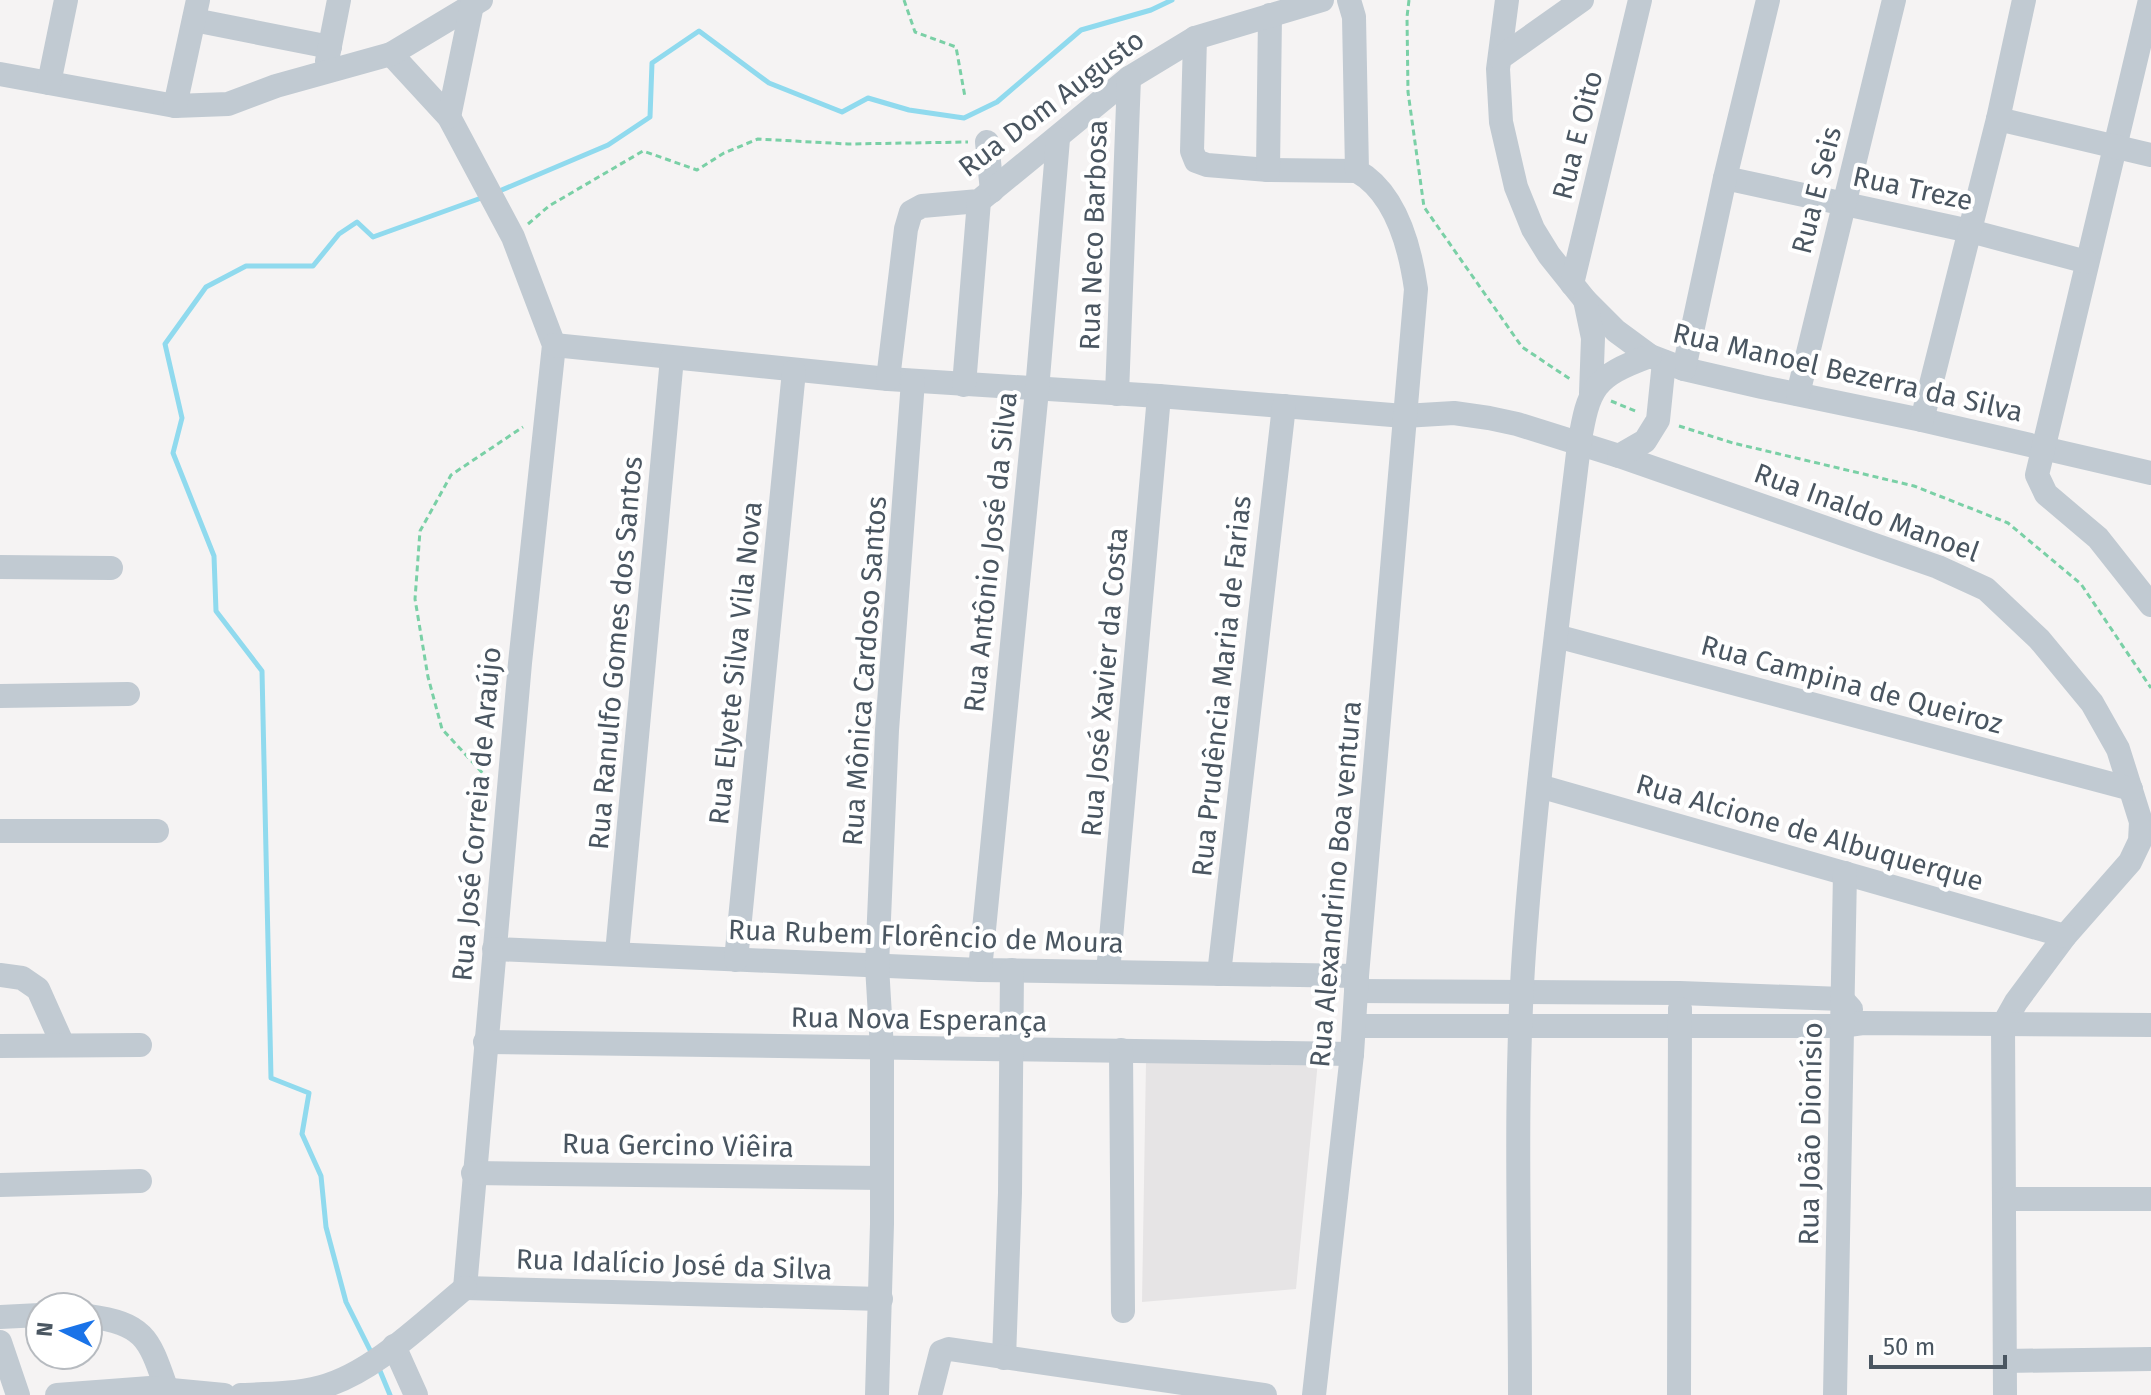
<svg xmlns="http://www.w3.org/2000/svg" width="2151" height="1395" viewBox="0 0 2151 1395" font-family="'Fira Sans',sans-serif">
<rect width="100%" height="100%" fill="#f5f3f3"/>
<polygon fill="#e6e4e5" points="1318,1061 1296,1289 1142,1302 1146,1062"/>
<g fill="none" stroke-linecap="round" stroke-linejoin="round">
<g stroke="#90daee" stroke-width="5">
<polyline points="497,192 608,145 650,117 652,63 699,31 769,83 842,112 868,98 909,110 964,118 997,102 1081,30 1151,10 1172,0"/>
<polyline points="371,1352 346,1302 326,1227 321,1176 302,1134 309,1093 271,1078 262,671 216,611 214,556 173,453 182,418 165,344 206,287 246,266 313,266 339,234 357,222 373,237 484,197"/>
<polyline points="378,1366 390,1395"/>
</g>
<g stroke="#7ad0a6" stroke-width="3" stroke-dasharray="6 4" stroke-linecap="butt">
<polyline points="904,0 915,32 956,47 965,97"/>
<polyline points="1409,0 1407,17 1408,92 1424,207 1522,347 1570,379"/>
<polyline points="528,224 549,206 643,151 697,170 724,153 758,139 848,144 968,142"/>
<polyline points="1611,401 1638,412"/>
<polyline points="1679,426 1733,443 1914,486 2008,523 2081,584 2151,688"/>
<polyline points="489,780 442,729 428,677 415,599 420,531 451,475 523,427"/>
</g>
<g stroke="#c1cad2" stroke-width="24">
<polyline points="1507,0 1498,69 1501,122 1516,187 1533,229 1549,255 1585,300 1616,331 1650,356 1684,369 1762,387 1922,420 2151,473"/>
<polyline points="2150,0 2037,475 2046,494 2098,538 2151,605"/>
<polyline points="194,20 330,47"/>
<polyline points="1195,38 1192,151 1196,161 1207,165 1268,170 1357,171"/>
<polyline points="391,54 449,117 513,237 554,345 520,663 465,1288"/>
<polyline points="1500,58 1582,0"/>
<polyline points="327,61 339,0"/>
<polyline points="0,74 175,106 228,104 276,86 391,54 481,0"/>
<polyline points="49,83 66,0"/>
<polyline points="175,106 198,0"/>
<polyline points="449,117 473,0"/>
<polyline points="1998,119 2151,155"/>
<polyline points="987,142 992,191"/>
<polyline points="1268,170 1270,15"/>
<polyline points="1725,178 1970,231 2087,262"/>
<polyline points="1572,284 1640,0"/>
<polyline points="1585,300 1593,338 1591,393"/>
<polyline points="554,345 888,379 1159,396 1404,416 1454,413 1489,418 1517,424 1619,456 1938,567 1986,589 2039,639 2092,703 2118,749 2141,822 2140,841 2130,862 2065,936 2016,1002 2003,1025 2005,1395"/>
<polyline points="1684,369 1725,178 1768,0"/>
<polyline points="888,379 906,229 911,212 922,206 979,201 1129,78 1195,38 1322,0"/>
<polyline points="964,385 979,201"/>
<polyline points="1117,394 1129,78"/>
<polyline points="1798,394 1894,0"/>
<polyline points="1922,420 1998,119 2024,0"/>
<polyline points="1619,456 1645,441 1658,420 1664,362"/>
<polyline points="0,567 111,568"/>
<polyline points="1556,636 2131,789"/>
<polyline points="0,696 128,694"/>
<polyline points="1539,786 2065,936"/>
<polyline points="0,831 157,831"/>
<polyline points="494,949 980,970 1357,976"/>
<polyline points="617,953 672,358"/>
<polyline points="736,960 794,371"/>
<polyline points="980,970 1037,390 1058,139"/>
<polyline points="1108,972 1159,396"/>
<polyline points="1219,974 1284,406"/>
<polyline points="0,975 22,978 38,989 63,1045"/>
<polyline points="1356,991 1680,993 1842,999 1851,1009"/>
<polyline points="1354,1026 1841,1026 1863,1023 2151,1025"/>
<polyline points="485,1042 1352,1054"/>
<polyline points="0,1046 140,1045"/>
<polyline points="1121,1050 1123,1311"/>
<polyline points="473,1173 881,1178"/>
<polyline points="0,1185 140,1181"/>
<polyline points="2006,1199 2151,1199"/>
<polyline points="465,1288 881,1299"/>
<path d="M88,1316C146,1324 149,1339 167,1390"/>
<polyline points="0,1317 40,1315"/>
<polyline points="0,1342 18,1395"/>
<polyline points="394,1346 416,1395"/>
<polyline points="1004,1358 1010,1193 1012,970"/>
<polyline points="2005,1361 2151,1359"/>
<polyline points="57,1395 150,1388 224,1395"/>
<path d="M241,1395C267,1394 295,1394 321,1387C372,1374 425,1321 465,1288"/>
<polyline points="877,1395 882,1224 882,1049 877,966 887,730 913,381"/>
<polyline points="930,1395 941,1352 949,1349 1265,1395"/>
<path d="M1314,1395L1352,1054L1357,976L1416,289C1410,247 1396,193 1357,171L1354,17L1349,0"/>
<path d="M1520,1395C1520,1248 1514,1099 1524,952C1536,782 1559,613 1579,445C1589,387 1593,377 1650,356"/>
<polyline points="1679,1395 1680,1009"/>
<polyline points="1835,1395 1845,873"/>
</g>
</g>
<g text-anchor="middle" stroke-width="8" stroke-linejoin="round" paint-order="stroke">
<g font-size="28" fill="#4a5661" stroke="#fff">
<text transform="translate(1051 103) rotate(-37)" y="10">Rua Dom Augusto</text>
<text transform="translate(1577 135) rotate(-76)" y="10">Rua E Oito</text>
<text transform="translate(1913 188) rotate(12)" y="10">Rua Treze</text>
<text transform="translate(1816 190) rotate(-76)" y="10">Rua E Seis</text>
<text transform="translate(1093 235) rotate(-88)" y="10">Rua Neco Barbosa</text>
<text transform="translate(1848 372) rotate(13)" y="10">Rua Manoel Bezerra da Silva</text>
<text transform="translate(1867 512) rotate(20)" y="10">Rua Inaldo Manoel</text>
<text transform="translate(990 552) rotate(-84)" y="10">Rua Antônio José da Silva</text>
<text transform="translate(615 653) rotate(-85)" y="10">Rua Ranulfo Gomes dos Santos</text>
<text transform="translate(735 663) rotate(-84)" y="10">Rua Elyete Silva Vila Nova</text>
<text transform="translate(864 671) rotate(-86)" y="10">Rua Mônica Cardoso Santos</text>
<text transform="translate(1104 682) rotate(-85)" y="10">Rua José Xavier da Costa</text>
<text transform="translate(1852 684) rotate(15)" y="10">Rua Campina de Queiroz</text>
<text transform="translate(1221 686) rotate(-84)" y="10">Rua Prudência Maria de Farias</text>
<text transform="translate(476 814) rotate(-85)" y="10">Rua José Correia de Araújo</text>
<text transform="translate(1810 832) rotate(16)" y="10">Rua Alcione de Albuquerque</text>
<text transform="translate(1335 884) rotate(-85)" y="10">Rua Alexandrino Boa ventura</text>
<text transform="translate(926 936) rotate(2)" y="10">Rua Rubem Florêncio de Moura</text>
<text transform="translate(919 1019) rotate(1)" y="10">Rua Nova Esperança</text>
<text transform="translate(1810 1134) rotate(-89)" y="10">Rua João Dionísio</text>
<text transform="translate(678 1145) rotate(1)" y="10">Rua Gercino Viêira</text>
<text transform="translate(674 1264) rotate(2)" y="10">Rua Idalício José da Silva</text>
</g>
</g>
<g transform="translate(64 1331) rotate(275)"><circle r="38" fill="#ffffff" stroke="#b7bbc0" stroke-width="2"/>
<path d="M0-6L14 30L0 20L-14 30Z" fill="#1a73e8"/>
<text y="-12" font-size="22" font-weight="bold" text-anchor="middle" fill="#4a5661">N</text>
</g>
<path d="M1871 1355v12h134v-12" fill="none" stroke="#4a5661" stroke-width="4"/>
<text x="1883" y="1355" font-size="24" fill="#4a5661" stroke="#ffffff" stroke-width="6" paint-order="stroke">50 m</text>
</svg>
